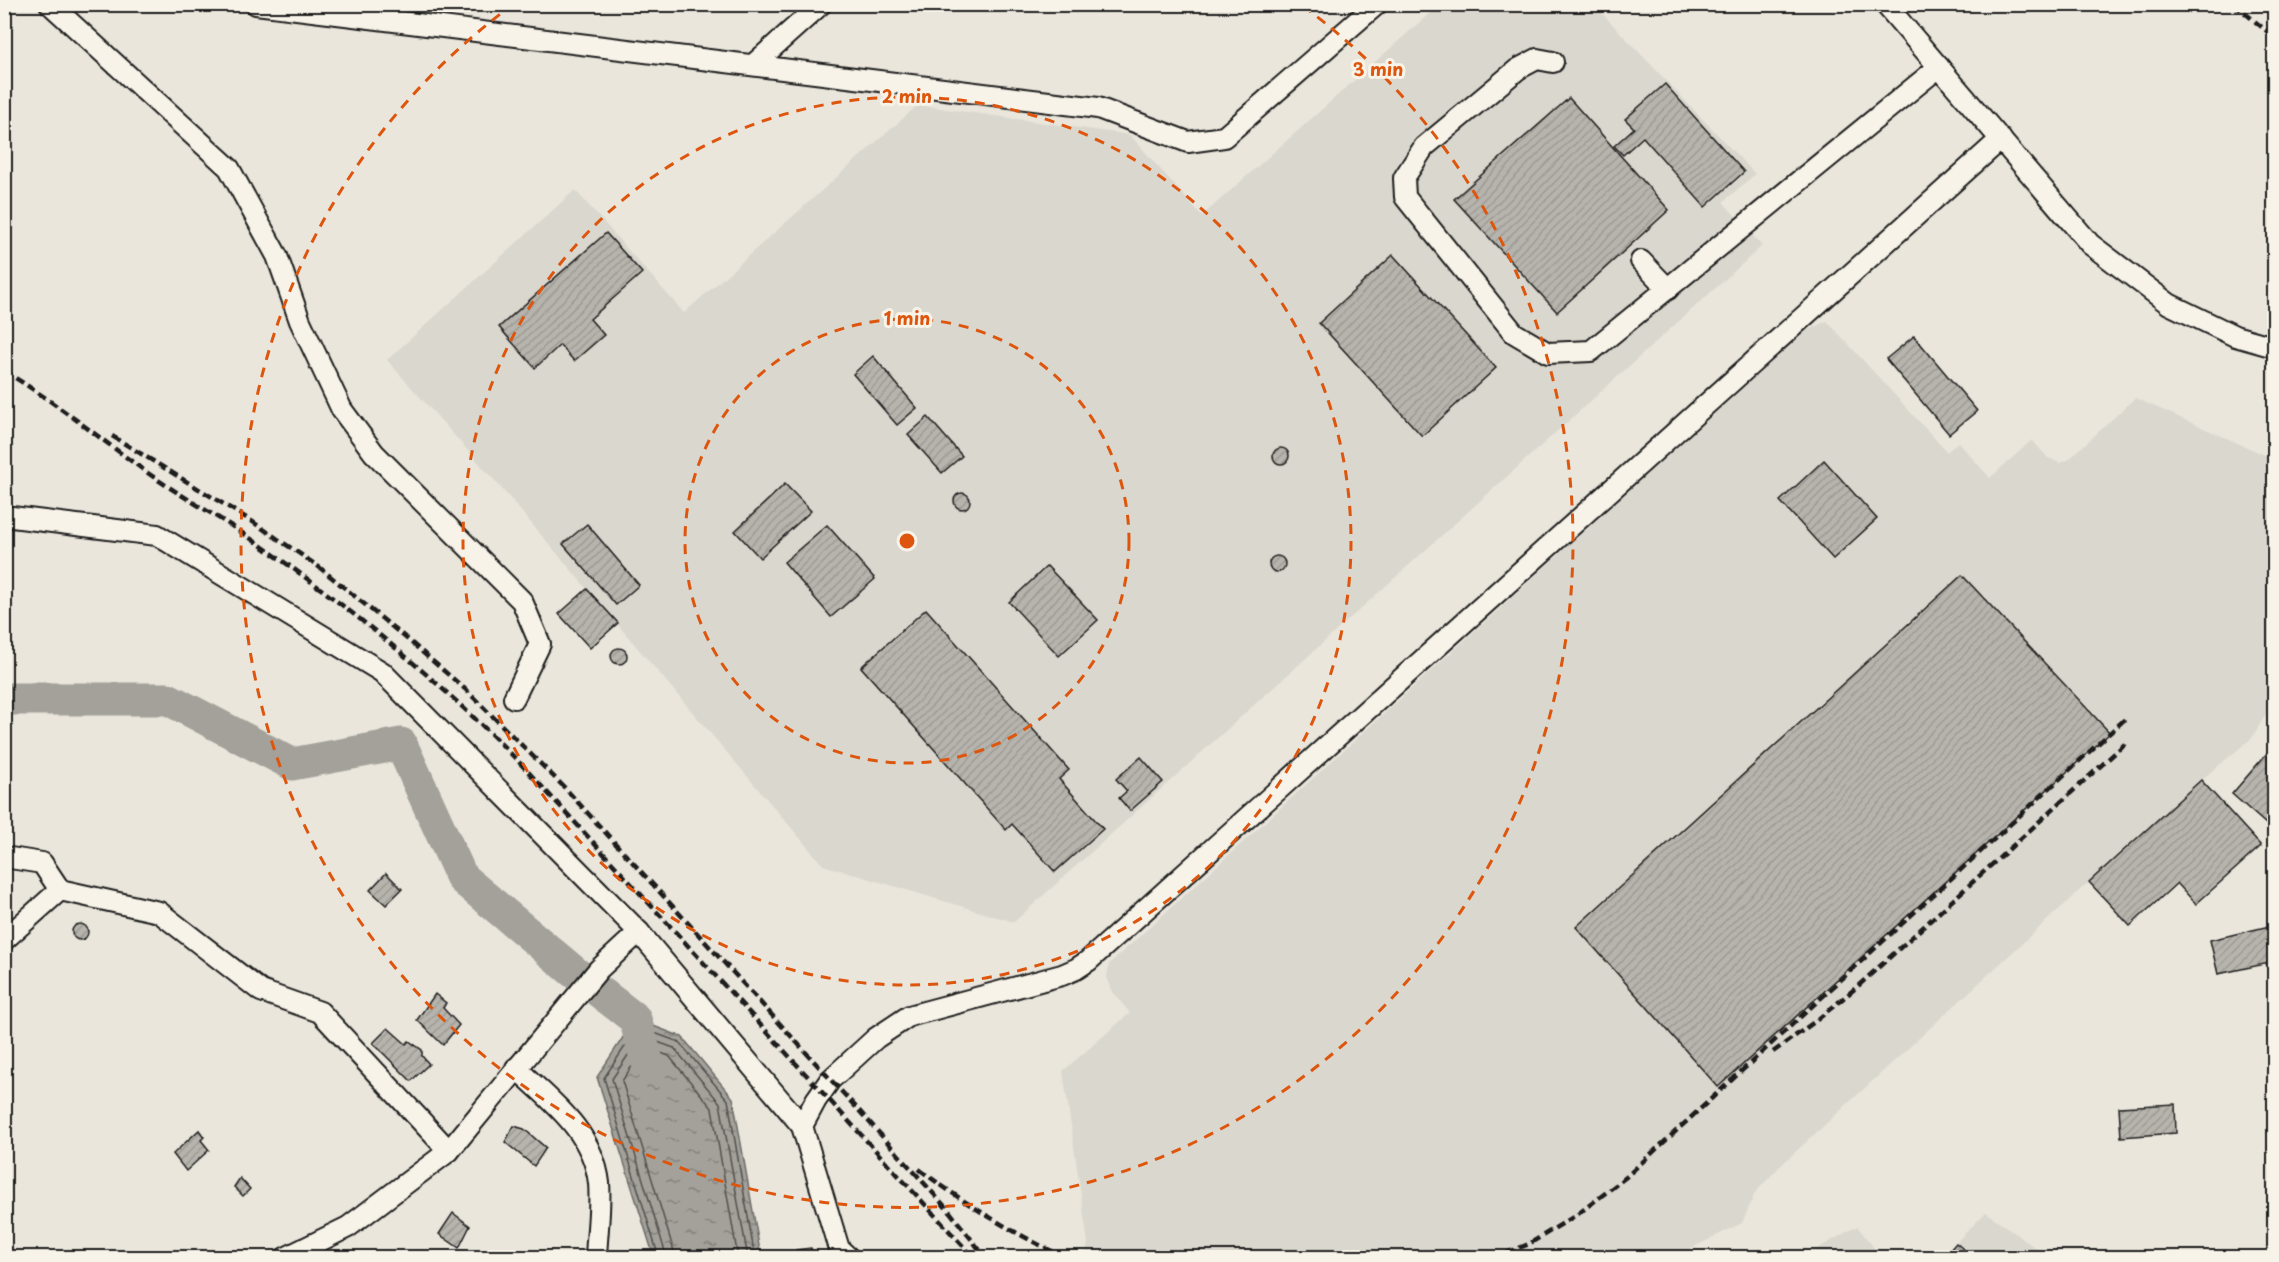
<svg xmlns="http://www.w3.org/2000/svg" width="2279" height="1262" viewBox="0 0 2279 1262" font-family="'Playpen Sans',sans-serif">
<defs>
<pattern id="water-ripples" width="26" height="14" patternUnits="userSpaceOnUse" patternTransform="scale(1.5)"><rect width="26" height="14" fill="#a3a19a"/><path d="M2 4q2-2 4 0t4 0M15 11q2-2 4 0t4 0" fill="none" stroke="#84827d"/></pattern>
<pattern id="building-hatch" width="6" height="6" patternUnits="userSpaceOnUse" patternTransform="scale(1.5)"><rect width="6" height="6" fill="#b6b4ac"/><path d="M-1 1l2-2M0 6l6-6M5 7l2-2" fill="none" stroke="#9c9a93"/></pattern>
</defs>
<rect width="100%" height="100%" fill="#eae6dc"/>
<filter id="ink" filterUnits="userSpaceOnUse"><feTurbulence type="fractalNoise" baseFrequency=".0167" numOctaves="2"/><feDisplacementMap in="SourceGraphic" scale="12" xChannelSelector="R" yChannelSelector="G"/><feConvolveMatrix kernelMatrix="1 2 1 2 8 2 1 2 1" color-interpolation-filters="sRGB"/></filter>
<g filter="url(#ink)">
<g fill="#dad7ce">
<polygon points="1439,5 1594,5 1755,174 1723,202 1762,246 1014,922 823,865 496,482 387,360 575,190 684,313 918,105 1130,135 1202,216"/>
<polygon points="1827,321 1947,452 1958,442 1990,478 2032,440 2048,458 2060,463 2068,460 2135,398 2274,459 2274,700 2252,738 2201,780 2089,882 1780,1166 1755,1193 1742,1223 1674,1257 1085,1257 1088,1243 1063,1071 1130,1013 1111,990 1107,978 1109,964 1803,332"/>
<polygon points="1986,1212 2048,1257 1941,1258"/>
<polygon points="1857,1226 1881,1257 1803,1257"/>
</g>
<polygon fill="url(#water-ripples)" stroke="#6d6c68" stroke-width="1.5" points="635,1019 682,1037 733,1098 761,1257 654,1257 597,1077"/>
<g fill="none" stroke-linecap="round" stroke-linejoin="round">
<g stroke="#52514e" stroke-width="1.5">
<polyline points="659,1258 604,1078 638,1027 679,1042 728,1100 755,1258"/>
<polyline points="667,1258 612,1079 641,1036 674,1048 720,1103 748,1258"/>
<polyline points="676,1258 622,1081 645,1047 669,1056 712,1108 738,1258"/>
</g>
<polyline stroke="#a3a19a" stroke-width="33" points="4,699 168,699 292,764 401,744 462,878 574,972 635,1019 647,1061"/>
</g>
<g fill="url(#building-hatch)" stroke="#1c1c1c" stroke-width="1.5">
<polygon points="1665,84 1744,172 1705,207 1643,137 1623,155 1614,146 1634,128 1625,119"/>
<polygon points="1569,98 1669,210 1557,312 1454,199"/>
<polygon points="606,233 642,273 590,319 604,335 574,361 560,345 535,368 499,327"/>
<polygon points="1393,255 1496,368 1422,436 1319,323"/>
<polygon points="1914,336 1977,411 1949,434 1886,359"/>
<polygon points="873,356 917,408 897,425 853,374"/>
<polygon points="928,417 962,456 942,473 908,435"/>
<circle cx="1281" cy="456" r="8"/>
<polygon points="1824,460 1877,519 1833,559 1780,501"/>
<polygon points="785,484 811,511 760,558 735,531"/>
<circle cx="962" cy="501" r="8"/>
<polygon points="587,524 639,585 616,605 563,544"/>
<polygon points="827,525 875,579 831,617 784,562"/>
<circle cx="1277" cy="564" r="8"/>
<polygon points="1047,566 1098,620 1059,656 1009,602"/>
<polygon points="1962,575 2110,733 1718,1087 1576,927"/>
<polygon points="587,589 618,623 590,648 559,614"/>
<polygon points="926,609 1069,770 1059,779 1103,829 1055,872 1012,824 1006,830 861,667"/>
<circle cx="619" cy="656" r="8"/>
<polygon points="2274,745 2274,831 2232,794"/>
<polygon points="1141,757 1163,782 1130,811 1119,798 1127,791 1116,779"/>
<polygon points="2201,780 2261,846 2196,904 2177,883 2130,926 2089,882"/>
<polygon points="386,873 402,889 386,905 370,890"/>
<circle cx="80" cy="932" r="8"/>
<polygon points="2274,925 2274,962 2218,974 2210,940"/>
<polygon points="435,994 446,1003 443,1008 459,1025 443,1045 417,1020"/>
<polygon points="388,1028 406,1044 409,1041 422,1050 422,1056 429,1064 411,1081 373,1043"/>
<polygon points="2175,1104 2176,1133 2121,1137 2119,1107"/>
<polygon points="514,1126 524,1129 546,1148 534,1166 505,1142"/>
<polygon points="199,1130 204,1137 201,1140 209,1150 186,1171 173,1154"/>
<polygon points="240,1178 250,1189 243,1196 234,1187"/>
<polygon points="453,1213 470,1226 459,1248 439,1234"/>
<polygon points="1956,1243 1974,1258 1943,1258"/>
<polygon points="811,1248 814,1258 797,1258 796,1250"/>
</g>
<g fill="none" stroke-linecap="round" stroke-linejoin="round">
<g stroke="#1c1c1c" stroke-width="24">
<g id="minor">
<polyline points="50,4 229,168 277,256 300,321 342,410 374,453 522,601 540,644 514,698"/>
<polyline points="256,4 1098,108 1188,142 1224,137 1377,4"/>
<polyline points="1885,4 2090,244 2169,304 2235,336 2274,347"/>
<polyline points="1553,62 1537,59 1518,69 1424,147 1404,178 1405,197 1514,333 1548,353 1591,351 1939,67"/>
<polyline points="753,65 821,4"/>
<polyline points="1641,261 1668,289"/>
<polyline points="4,516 157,535 382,672 639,932 802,1126 839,1249 849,1258"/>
<polyline points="4,857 42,863 60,890 159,912 261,991 320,1012 449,1151"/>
<polyline points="4,940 60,890"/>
<path d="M516,1068C551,1101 593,1131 599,1183C601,1207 597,1233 596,1258"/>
<polyline points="802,1126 816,1100 830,1080 876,1038 909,1016 1062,975 1076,969 1088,961 2001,139"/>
<polyline points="285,1258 348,1227 449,1151 599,969 639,932"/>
</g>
</g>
<use href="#minor" stroke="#f7f3e8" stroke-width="20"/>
<g stroke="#1c1c1c" stroke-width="4.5" stroke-dasharray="9 4.5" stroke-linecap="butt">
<polyline points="2234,4 2274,37"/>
<path d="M4,371C54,401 98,437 145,471C183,498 225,520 263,547C346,605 425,669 497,740C519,761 539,784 560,806L974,1258"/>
<polyline points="112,436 253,522 319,567 407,639 465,689 563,786 863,1115 950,1212 986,1258"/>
<polyline points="1773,1052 1817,1020 1858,986 2127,742"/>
<path d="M919,1169C965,1204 1013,1233 1066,1258"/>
<polyline points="1494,1258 1529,1244 1578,1214 1626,1177 2125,719"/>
</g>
</g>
</g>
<g fill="none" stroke="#de560d" stroke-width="3" stroke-dasharray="10 8">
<circle cx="907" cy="541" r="222"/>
<circle cx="907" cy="541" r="444"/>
<path d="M1303 6A666 666 0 1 1 511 6"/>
</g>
<circle cx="907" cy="541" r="9" fill="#de560d" stroke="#f7f3e8" stroke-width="3"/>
<g font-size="18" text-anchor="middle" font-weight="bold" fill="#de560d" stroke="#f7f3e8" stroke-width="6" stroke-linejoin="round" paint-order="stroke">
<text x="1378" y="76">3 min</text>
<text x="907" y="103">2 min</text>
<text x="907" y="325">1 min</text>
</g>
<rect width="2279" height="1262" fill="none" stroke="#f7f3e8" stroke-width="24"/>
<rect x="12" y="12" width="2255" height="1238" fill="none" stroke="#1c1c1c" stroke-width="2" filter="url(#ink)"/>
</svg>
